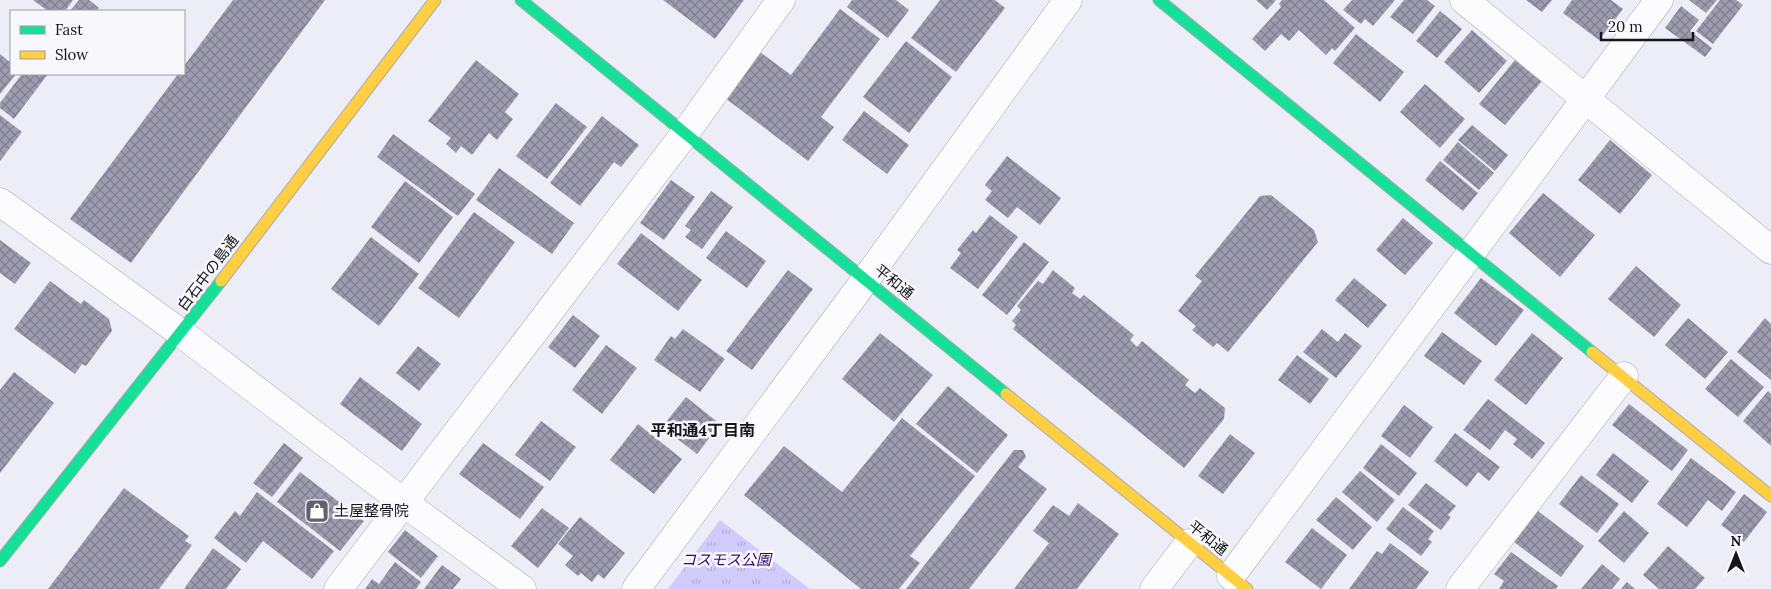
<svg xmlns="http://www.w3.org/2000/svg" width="1771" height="589" viewBox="0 0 1771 589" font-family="Lora,'Noto Sans JP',serif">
<defs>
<pattern id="grass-tufts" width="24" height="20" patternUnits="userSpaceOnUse" patternTransform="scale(1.25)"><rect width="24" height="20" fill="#d0cbfb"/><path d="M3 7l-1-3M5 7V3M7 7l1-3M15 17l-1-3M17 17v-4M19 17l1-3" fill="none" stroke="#b2add7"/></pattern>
<pattern id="building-cross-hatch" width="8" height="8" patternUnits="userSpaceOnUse" patternTransform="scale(1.25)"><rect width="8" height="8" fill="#9e9caf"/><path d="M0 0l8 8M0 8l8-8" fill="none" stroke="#807e8e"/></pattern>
</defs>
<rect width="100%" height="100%" fill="#ededf8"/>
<polygon fill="url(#grass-tufts)" points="720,520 810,589 668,589"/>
<g fill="url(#building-cross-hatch)">
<polygon points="33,0 73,0 65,11 48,11"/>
<polygon points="79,0 89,0 99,8 96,11 70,11"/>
<polygon points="233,0 325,0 131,263 70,219 178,74 184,74 184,66"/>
<polygon points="663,0 744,0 715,39"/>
<polygon points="852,0 896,0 909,10 888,38 847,7"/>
<polygon points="940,0 995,0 1005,8 956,72 911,38"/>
<polygon points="1256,0 1276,0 1267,10"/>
<polygon points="1282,0 1324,0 1355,28 1335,51 1332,48 1326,55 1299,30 1289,41 1281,34 1265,51 1252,39 1281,7 1279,4"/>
<polygon points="1352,0 1395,0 1373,26 1365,19 1361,24 1343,10"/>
<polygon points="1404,0 1427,0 1435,6 1413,34 1390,17"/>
<polygon points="1526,0 1552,0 1542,12"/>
<polygon points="1572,0 1611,0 1623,9 1599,40 1563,13"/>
<polygon points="1689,0 1717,0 1706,13"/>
<polygon points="1720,0 1736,0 1743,5 1713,44 1696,31"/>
<polygon points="1681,6 1699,20 1690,31 1712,48 1705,57 1665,28"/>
<polygon points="840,9 880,39 821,117 834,127 808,161 725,98 760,52 791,75"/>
<polygon points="1440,11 1462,29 1437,58 1416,41"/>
<polygon points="1472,30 1507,61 1479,93 1444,62"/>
<polygon points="1356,34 1404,72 1380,102 1333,63"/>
<polygon points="906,41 952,77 909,133 863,97"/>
<polygon points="0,54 11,63 11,74 16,74 0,94"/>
<polygon points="476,60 519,94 505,112 513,119 497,140 489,133 472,155 461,146 456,153 446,144 451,138 428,121"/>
<polygon points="1515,60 1542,81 1505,125 1479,104"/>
<polygon points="22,74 48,74 14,119 0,108 0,103"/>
<polygon points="1425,84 1465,119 1440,148 1400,112"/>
<polygon points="556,103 587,127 547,179 516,156"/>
<polygon points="864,111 909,145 887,174 842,140"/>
<polygon points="0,115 22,132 0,161"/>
<polygon points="602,116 639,145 621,167 614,162 580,206 550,183"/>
<polygon points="1472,125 1508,155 1495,171 1458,140"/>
<polygon points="393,134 475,194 458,216 377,157"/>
<polygon points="1610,140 1652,175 1620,214 1578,180"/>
<polygon points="1458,142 1494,173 1479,190 1443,160"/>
<polygon points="1007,156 1061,198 1040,225 1017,207 1008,218 985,200 992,191 985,185"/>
<polygon points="1440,161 1478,193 1463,211 1425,180"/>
<polygon points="499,168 574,223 552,254 476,200"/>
<polygon points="671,180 695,197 664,240 640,223"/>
<polygon points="405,181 453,217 419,263 371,227"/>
<polygon points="711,191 733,207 702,249 685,237 691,230 685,226"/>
<polygon points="1543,193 1595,235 1560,277 1509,233"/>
<polygon points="1271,195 1314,230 1318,242 1228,352 1217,343 1213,347 1192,330 1196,326 1178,311 1202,281 1195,276 1260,196"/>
<polygon points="474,212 515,242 459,318 418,288"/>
<polygon points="990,215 1018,237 978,289 950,268 961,253 957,250 973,230 976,233"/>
<polygon points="1403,218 1433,243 1405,275 1376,250"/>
<polygon points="726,231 766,261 747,288 706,258"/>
<polygon points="641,233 702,280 678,311 617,264"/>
<polygon points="371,237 419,274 379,326 331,289"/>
<polygon points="0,240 31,263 15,284 0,273"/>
<polygon points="1024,242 1049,262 1007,315 982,295"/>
<polygon points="1636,266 1681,305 1654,337 1608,299"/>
<polygon points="788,270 813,289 752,370 726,351"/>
<polygon points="1053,270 1075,288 1072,293 1080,299 1084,295 1134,335 1130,340 1137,347 1142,341 1189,380 1185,385 1195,393 1200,388 1225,408 1224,419 1184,468 1013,329 1016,325 1012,321 1021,310 1017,306 1038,281 1043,284"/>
<polygon points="1354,278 1387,305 1368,328 1335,300"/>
<polygon points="1481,278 1524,310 1496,346 1454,313"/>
<polygon points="50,281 81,304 84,300 109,319 112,331 86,366 82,364 75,374 14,329"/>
<polygon points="573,315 600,336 575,368 548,347"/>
<polygon points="1688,318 1728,352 1705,379 1665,345"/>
<polygon points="1765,318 1771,324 1771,380 1737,352"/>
<polygon points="683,329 725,359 700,392 654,360 671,336 675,339"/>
<polygon points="1322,329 1338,342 1345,333 1362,346 1336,378 1303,352"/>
<polygon points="1442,332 1482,361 1464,385 1424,356"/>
<polygon points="880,333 933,375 894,422 842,379"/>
<polygon points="1532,333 1563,358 1526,405 1494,380"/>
<polygon points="606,345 637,368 602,414 572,390"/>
<polygon points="418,346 441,364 419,391 396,373"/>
<polygon points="1297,355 1329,379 1310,404 1278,380"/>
<polygon points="1731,359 1764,387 1738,417 1705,389"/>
<polygon points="14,372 54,403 0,473 0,390"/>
<polygon points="360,377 422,424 402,451 340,404"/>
<polygon points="948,386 1008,435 977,473 916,424"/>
<polygon points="1768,391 1771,394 1771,446 1743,421"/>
<polygon points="686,397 720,424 697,454 662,427"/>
<polygon points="1488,399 1545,443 1532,459 1513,444 1517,439 1505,430 1490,450 1463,430"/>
<polygon points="1629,404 1688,450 1672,471 1612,425"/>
<polygon points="1404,405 1433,427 1410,458 1381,436"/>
<polygon points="902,418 975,476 910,556 920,563 899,589 861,589 744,495 784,446 842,492"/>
<polygon points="541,421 576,447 550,481 515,455"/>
<polygon points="638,424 682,459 654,494 610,460"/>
<polygon points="1455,433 1500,467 1489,481 1478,472 1467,487 1434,461"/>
<polygon points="1230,434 1255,453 1223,494 1198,476"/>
<polygon points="284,443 303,458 272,497 253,483"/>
<polygon points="483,443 544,487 520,519 459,474"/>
<polygon points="1381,444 1417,473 1399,496 1363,468"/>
<polygon points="1014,450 1023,450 1026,457 1018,467 1047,489 969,589 906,589"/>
<polygon points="1613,453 1649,481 1632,503 1596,475"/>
<polygon points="1691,458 1736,492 1722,511 1708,500 1687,527 1657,504"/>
<polygon points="1360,471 1395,500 1377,522 1342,492"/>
<polygon points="300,472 364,521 340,551 277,502"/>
<polygon points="1581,475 1619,504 1597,533 1559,504"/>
<polygon points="1426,483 1456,506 1448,515 1451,517 1441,530 1408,505"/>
<polygon points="124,488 189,536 185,541 192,545 159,589 48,589"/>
<polygon points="257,492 334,551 312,579 263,541 246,563 214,538 235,511 240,516"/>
<polygon points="1744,494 1767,512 1744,542 1721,525"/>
<polygon points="1336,497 1372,527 1353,550 1316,520"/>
<polygon points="1078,503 1119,534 1077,589 1014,589 1049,543 1033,531 1053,505 1069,516"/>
<polygon points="1403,507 1434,531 1428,539 1432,542 1421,556 1386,529"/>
<polygon points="542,508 569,528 538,568 511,546"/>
<polygon points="1538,511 1584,546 1561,577 1514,542"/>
<polygon points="1624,511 1649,533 1624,563 1598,541"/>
<polygon points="580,517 625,553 604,579 598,574 592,582 581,573 578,576 565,565 573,556 558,544"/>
<polygon points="1312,528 1347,555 1321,589 1285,562"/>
<polygon points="405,530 438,556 421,578 388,552"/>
<polygon points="1390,543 1429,572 1416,589 1349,589 1377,551 1382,554"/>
<polygon points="1668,546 1705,578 1695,589 1659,589 1643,575"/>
<polygon points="213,548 241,569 226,589 184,589"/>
<polygon points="1511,552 1558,586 1556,589 1499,589 1504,581 1494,574"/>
<polygon points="395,562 421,582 416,589 365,589 372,579 379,584"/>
<polygon points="1602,564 1620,579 1612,589 1581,589"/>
<polygon points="442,565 461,579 453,589 424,589"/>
<polygon points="1627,582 1635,589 1621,589"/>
</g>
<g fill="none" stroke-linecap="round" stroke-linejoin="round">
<g stroke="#aaaab3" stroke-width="29">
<g id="street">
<polyline points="1464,0 1771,250"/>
<polyline points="0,202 181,333 403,502 522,589"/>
<polyline points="1231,576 1659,0"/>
<polyline points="338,589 686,132 781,0"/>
<polyline points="636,589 866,279 1068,0"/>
<polyline points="1154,589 1189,543"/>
<polyline points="1460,589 1624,376"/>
</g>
</g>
<g stroke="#aaaab3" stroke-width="13">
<g id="fast">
<polyline points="521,0 1006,394"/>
<polyline points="1159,0 1592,352"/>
<polyline points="0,561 221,281"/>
</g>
</g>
<g stroke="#aaaab3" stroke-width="13">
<g id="slow">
<polyline points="221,281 435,0"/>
<polyline points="1592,352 1771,496"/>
<polyline points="1006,394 1247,589"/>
</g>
</g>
<use href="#street" stroke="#fcfcfe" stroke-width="28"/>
<use href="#fast" stroke="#16e098" stroke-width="11"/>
<use href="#slow" stroke="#ffcf43" stroke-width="11"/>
</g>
<defs>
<g id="shop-square" transform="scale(1.25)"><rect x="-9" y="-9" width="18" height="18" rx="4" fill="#616169" stroke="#f8f7fc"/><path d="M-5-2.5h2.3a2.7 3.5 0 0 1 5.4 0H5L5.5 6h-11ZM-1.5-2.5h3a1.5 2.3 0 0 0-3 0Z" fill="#fff"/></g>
</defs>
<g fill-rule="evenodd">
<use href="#shop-square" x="317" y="511"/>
</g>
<g text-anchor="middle" stroke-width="5" stroke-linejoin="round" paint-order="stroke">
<g font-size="15" fill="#15151c" stroke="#f8f7fc">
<text transform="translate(208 273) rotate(-53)" y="5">白石中の島通</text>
<text transform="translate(894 282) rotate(39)" y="5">平和通</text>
<text transform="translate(1208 538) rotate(39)" y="5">平和通</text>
</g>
<g font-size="15" fill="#15151c" stroke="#f8f7fc" text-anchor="start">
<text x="334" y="516">土屋整骨院</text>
</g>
<g font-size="15" font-style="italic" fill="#2d096e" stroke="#f8f7fc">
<text x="726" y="565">コスモス公園</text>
</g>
<g font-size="16" font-weight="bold" fill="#15151c" stroke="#f8f7fc">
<text x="703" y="436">平和通4丁目南</text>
</g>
</g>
<rect x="10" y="10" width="175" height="65" fill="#f8f7fc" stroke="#9d9da2"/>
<rect x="20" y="26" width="25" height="8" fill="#16e098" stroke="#9d9da2"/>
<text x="55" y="35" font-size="15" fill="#15151c">Fast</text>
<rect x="20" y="51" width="25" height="8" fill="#ffcf43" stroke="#9d9da2"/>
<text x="55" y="60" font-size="15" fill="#15151c">Slow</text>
<g transform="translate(1736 554)" stroke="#f8f7fc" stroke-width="4" paint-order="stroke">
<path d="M0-4L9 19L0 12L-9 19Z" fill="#15151c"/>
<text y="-8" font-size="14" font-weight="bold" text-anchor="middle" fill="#15151c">N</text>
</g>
<path d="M1601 32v8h92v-8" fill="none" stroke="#15151c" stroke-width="2.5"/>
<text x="1608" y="32" font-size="15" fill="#15151c" stroke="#f8f7fc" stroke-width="4" paint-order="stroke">20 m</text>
</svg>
